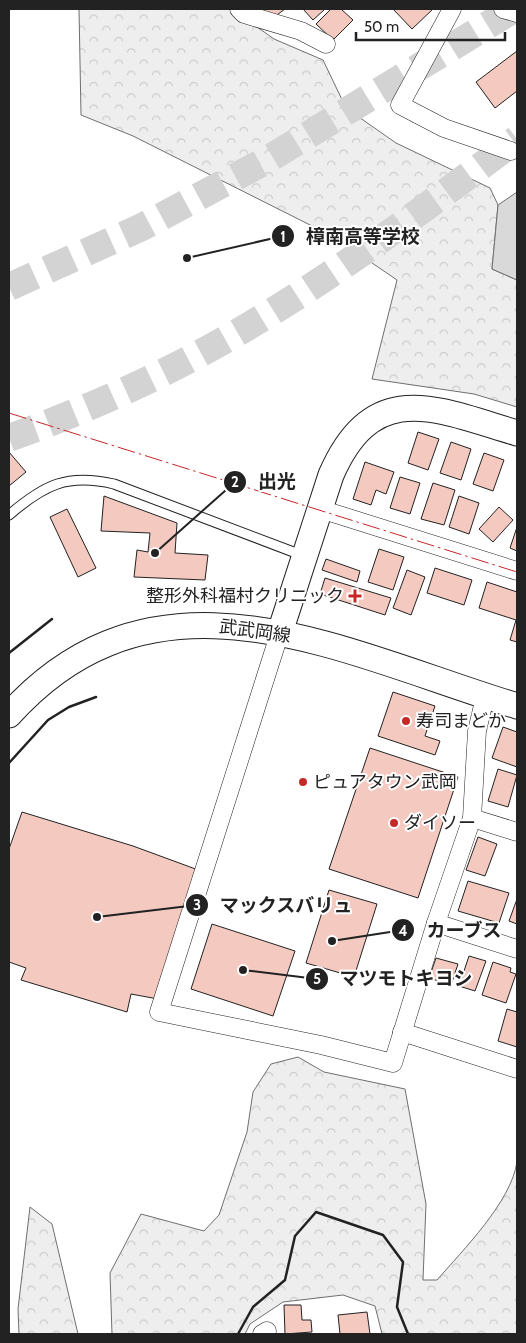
<svg xmlns="http://www.w3.org/2000/svg" width="526" height="1343" viewBox="0 0 526 1343" font-family="Cabin,'Noto Sans JP',sans-serif">
<defs>
<pattern id="forest-crowns" width="20" height="18" patternUnits="userSpaceOnUse" patternTransform="scale(1.25)"><rect width="20" height="18" fill="#eee"/><path d="M2 6a3 3 0 1 1 6 0M12 15a3 3 0 1 1 6 0" fill="none" stroke="#ccc"/></pattern>
</defs>
<rect width="100%" height="100%" fill="#fff"/>
<g fill="url(#forest-crowns)" stroke="#6f6f6f">
<polygon points="79,9 232,9 274,39 323,60 346,108 396,143 490,188 498,205 492,269 517,280 517,407 474,394 372,379 397,280 334,237 133,136 81,115"/>
<path d="M298,1057L324,1072L405,1089L426,1204L423,1280H437C463,1250 511,1202 517,1162V1334H382L375,1306L343,1295L283,1302L250,1324L245,1334H112L110,1273L141,1214L204,1231L219,1215L247,1132L253,1092L271,1064Z"/>
<polygon points="30,1207 52,1224 78,1334 19,1334 18,1309"/>
</g>
<polygon fill="#d9d9d9" stroke="#6f6f6f" points="517,192 517,280 492,269 498,205"/>
<g fill="#f3c9c0" stroke="#222">
<polygon points="262,9 285,9 270,20"/>
<polygon points="303,9 325,9 313,20"/>
<polygon points="331,9 341,9 353,20 333,40 316,24"/>
<polygon points="393,9 433,9 412,29"/>
<polygon points="517,51 517,91 495,108 476,82"/>
<polygon points="418,432 439,439 428,470 408,463"/>
<polygon points="451,442 471,449 461,480 440,473"/>
<polygon points="9,452 26,472 9,486"/>
<polygon points="484,453 504,460 493,491 473,484"/>
<polygon points="365,462 394,472 386,494 376,490 371,505 353,499"/>
<polygon points="400,477 420,483 410,514 390,508"/>
<polygon points="433,483 455,490 444,525 421,519"/>
<polygon points="104,496 177,523 175,553 208,555 205,580 134,577 137,550 148,552 150,533 101,531"/>
<polygon points="459,496 479,503 469,534 449,527"/>
<polygon points="499,507 513,520 493,542 479,529"/>
<polygon points="67,509 96,568 78,577 50,517"/>
<polygon points="517,527 517,551 510,548"/>
<polygon points="379,549 404,557 393,590 368,582"/>
<polygon points="326,559 360,571 357,582 322,570"/>
<polygon points="435,568 472,580 464,605 427,593"/>
<polygon points="407,570 425,577 411,615 393,608"/>
<polygon points="325,578 391,598 385,615 320,594"/>
<polygon points="487,582 517,592 517,642 510,640 516,620 479,608"/>
<polygon points="393,692 435,706 425,736 440,741 435,755 378,736"/>
<polygon points="503,727 517,732 517,767 492,758"/>
<polygon points="370,748 458,777 418,898 329,869"/>
<polygon points="498,769 517,775 508,807 488,801"/>
<polygon points="22,812 133,846 201,871 158,999 131,994 127,1012 21,980 26,968 9,962 9,849"/>
<polygon points="478,837 497,844 485,876 466,870"/>
<polygon points="468,881 509,893 499,923 458,911"/>
<polygon points="329,890 377,904 354,977 306,963"/>
<polygon points="517,899 517,924 509,921"/>
<polygon points="212,924 295,951 273,1016 191,989"/>
<polygon points="469,956 486,961 475,991 459,986"/>
<polygon points="436,958 458,964 451,985 429,978"/>
<polygon points="493,962 511,968 510,972 516,974 506,1003 482,995"/>
<polygon points="507,1009 517,1012 517,1047 498,1041"/>
<polygon points="284,1305 301,1305 302,1320 311,1320 312,1332 285,1334"/>
<polygon points="367,1312 370,1334 340,1334 338,1315"/>
</g>
<g fill="none" stroke-linecap="round" stroke-linejoin="round">
<g stroke="#d3d3d3" stroke-width="28" stroke-dasharray="28 14" stroke-linecap="butt">
<polyline points="9,287 142,227 267,160 514,9"/>
<path d="M9,438C78,413 147,383 212,347C319,288 420,212 517,139"/>
</g>
<g stroke="#222" stroke-width="11">
<path id="lane" d="M9,515C44,485 67,473 114,484L304,556"/>
</g>
<g stroke="#222" stroke-width="19">
<g id="street">
<polyline points="239,9 244,14 301,31 326,44"/>
<polyline points="452,9 400,105 444,128 511,151"/>
<polyline points="503,9 517,13"/>
<polyline points="320,509 517,571"/>
<polyline points="280,632 159,1012 321,1045 393,1063 436,923 472,818 477,731 485,697"/>
<polyline points="472,818 517,832"/>
<polyline points="436,923 517,949"/>
<polyline points="402,1032 517,1069"/>
<polyline points="262,1334 267,1331"/>
</g>
</g>
<g stroke="#222" stroke-width="27">
<g id="secondary">
<path d="M280,632L331,475C374,377 436,409 517,433"/>
<path d="M9,715C157,550 345,654 517,706"/>
</g>
</g>
<use href="#lane" stroke="#fff" stroke-width="9"/>
<use href="#street" stroke="#fff" stroke-width="18"/>
<use href="#secondary" stroke="#fff" stroke-width="25"/>
<g stroke="#222" stroke-width="2.5">
<polyline points="9,653 52,619"/>
<polyline points="9,763 48,720 69,707 96,697"/>
<polyline points="238,1334 253,1307 285,1280 295,1236 316,1212 383,1235 403,1262 397,1307 408,1334"/>
</g>
<polyline stroke="#c62828" stroke-width="1" stroke-dasharray="18 4 2.5 4" stroke-linecap="butt" points="9,413 517,572"/>
</g>
<g fill="#c62828" stroke="#fff" stroke-width="2">
<path d="M352.5 588.5h5v5h5v5h-5v5h-5v-5h-5v-5h5z"/>
<circle cx="406" cy="721" r="5"/>
<circle cx="303" cy="782" r="5"/>
<circle cx="394" cy="823" r="5"/>
</g>
<g text-anchor="middle" stroke-width="4" stroke-linejoin="round" paint-order="stroke">
<g font-size="18" fill="#222" stroke="#fff" text-anchor="start">
<text x="344" y="602" text-anchor="end">整形外科福村クリニック</text>
<text x="416" y="727">寿司まどか</text>
<text x="313" y="788">ピュアタウン武岡</text>
<text x="404" y="829">ダイソー</text>
</g>
<g font-size="18" fill="#222" stroke="#fff">
<text transform="translate(255 631) rotate(8)" y="6">武武岡線</text>
</g>
</g>
<path fill="none" stroke="#222" stroke-width="2" d="M187 258L283 236M155 553L235 482M97 917L197 905M332 941L403 930M243 970L317 979"/>
<g fill="#222" stroke="#fff" stroke-width="2">
<circle cx="187" cy="258" r="5"/>
<circle cx="155" cy="553" r="5"/>
<circle cx="97" cy="917" r="5"/>
<circle cx="332" cy="941" r="5"/>
<circle cx="243" cy="970" r="5"/>
<circle cx="283" cy="236" r="12"/>
<circle cx="235" cy="482" r="12"/>
<circle cx="197" cy="905" r="12"/>
<circle cx="403" cy="930" r="12"/>
<circle cx="317" cy="979" r="12"/>
</g>
<g font-size="15" text-anchor="middle" font-weight="bold" fill="#fff">
<text x="283" y="242">1</text>
<text x="235" y="487">2</text>
<text x="197" y="910">3</text>
<text x="403" y="936">4</text>
<text x="317" y="984">5</text>
</g>
<g font-size="19" text-anchor="middle" font-weight="bold" fill="#222" stroke="#fff" stroke-width="4" stroke-linejoin="round" paint-order="stroke">
<text x="363" y="243">樟南高等学校</text>
<text x="277" y="488">出光</text>
<text x="286" y="912">マックスバリュ</text>
<text x="464" y="937">カーブス</text>
<text x="406" y="985">マツモトキヨシ</text>
</g>
<rect width="526" height="1343" fill="none" stroke="#222222" stroke-width="20"/>
<path d="M356 32v8h149v-8" fill="none" stroke="#222222" stroke-width="2.5"/>
<text x="364" y="32" font-size="15" fill="#222222" stroke="#ffffff" stroke-width="4" paint-order="stroke">50 m</text>
</svg>
